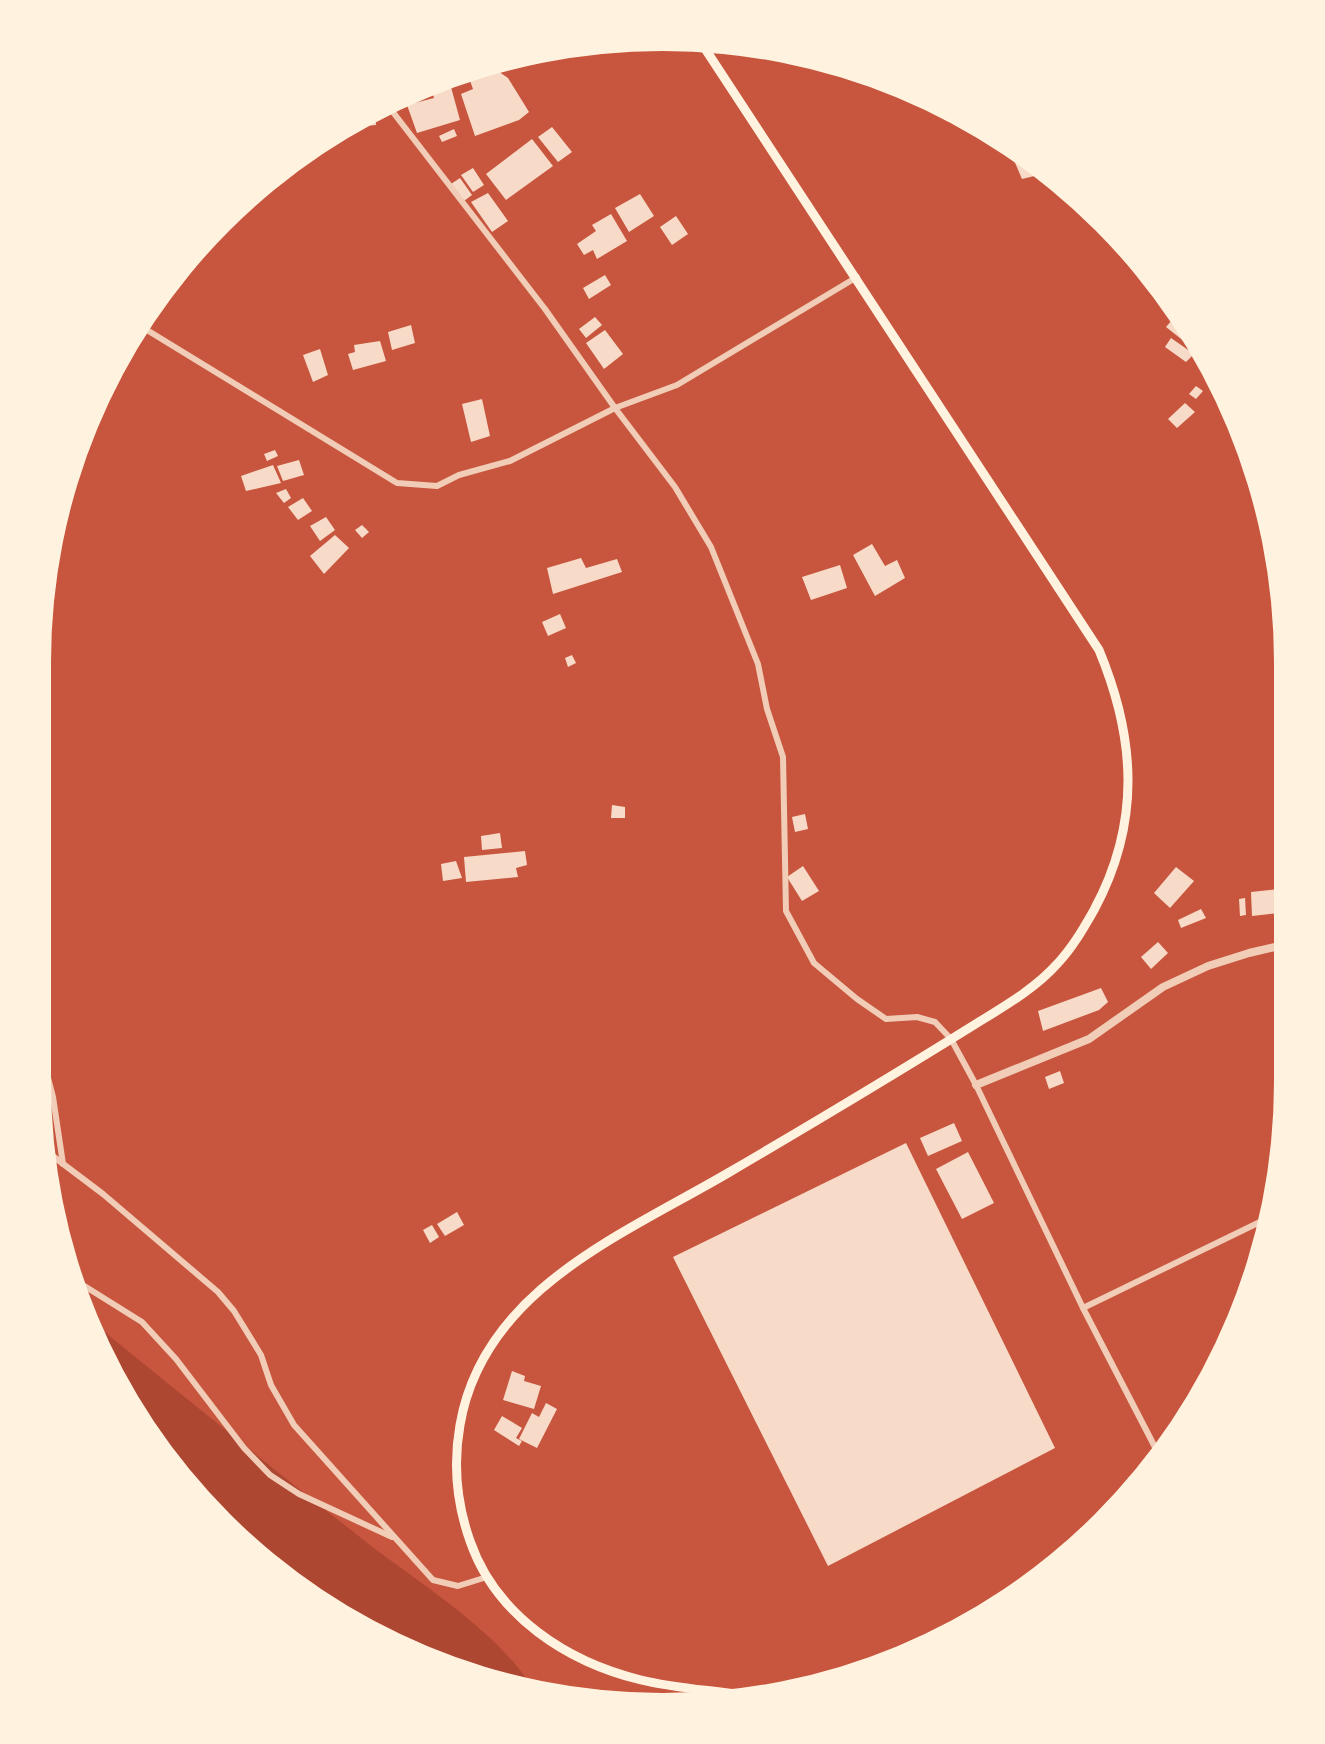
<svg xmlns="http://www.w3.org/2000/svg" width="1325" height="1744" viewBox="0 0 1325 1744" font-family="'IBM Plex Sans',sans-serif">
<rect width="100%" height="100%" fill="#c8553d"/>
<path fill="#ae4732" d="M96,1325C187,1399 278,1473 370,1545C422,1585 500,1633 533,1689L387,1639L252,1549L169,1460L124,1393Z"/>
<g fill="#f7dbc8">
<polygon points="492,67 508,78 529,112 519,120 475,136 461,94 473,89 469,78"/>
<polygon points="451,87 460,120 417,133 407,105 434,98 432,90"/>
<polygon points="375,114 376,125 365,126 365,120"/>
<polygon points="552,127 572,152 558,162 538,137"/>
<polygon points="454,129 457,136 442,142 439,136"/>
<polygon points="532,139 553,166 506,200 486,174"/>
<polygon points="1020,155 1040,171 1043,174 1022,179 1013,158"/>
<polygon points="473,168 484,185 473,192 461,175"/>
<polygon points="460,178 472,195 464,201 451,184"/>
<polygon points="488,193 508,221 492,232 471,202"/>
<polygon points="640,194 654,216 629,232 615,208"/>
<polygon points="611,214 627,241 597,259 593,250 584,255 577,244 596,231 592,225"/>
<polygon points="676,216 688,234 672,245 660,227"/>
<polygon points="605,275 611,285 589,299 583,288"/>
<polygon points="1177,314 1193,342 1190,346 1166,327"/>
<polygon points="595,317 602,325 586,338 579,329"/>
<polygon points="411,325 415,343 392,350 388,332"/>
<polygon points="605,330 623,354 604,369 586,343"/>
<polygon points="1171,338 1194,354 1186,362 1165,347"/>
<polygon points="380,341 386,361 353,370 348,354 355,352 354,345"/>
<polygon points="320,349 328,375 313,382 303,355"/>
<polygon points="1196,386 1203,391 1196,399 1189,394"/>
<polygon points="482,399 490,436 471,442 462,404"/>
<polygon points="1185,403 1195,412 1177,428 1168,419"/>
<polygon points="275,450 278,456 267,461 264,454"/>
<polygon points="299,460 304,475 283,481 277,466"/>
<polygon points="273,465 281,483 246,491 241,476"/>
<polygon points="286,489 291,498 284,503 276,493"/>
<polygon points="303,498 312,511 298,520 288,507"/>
<polygon points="326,517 335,530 320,541 310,526"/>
<polygon points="362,525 369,532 362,538 355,530"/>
<polygon points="335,535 349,548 324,574 310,556"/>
<polygon points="872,544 885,566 897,560 905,578 875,596 853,555"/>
<polygon points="581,558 586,568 617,559 622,572 553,594 547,568"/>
<polygon points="840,565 847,588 811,600 802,577"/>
<polygon points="560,614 566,628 548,636 542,622"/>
<polygon points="572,655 576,663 568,667 565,658"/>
<polygon points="612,805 625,807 625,818 611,818"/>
<polygon points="805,814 808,829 795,832 792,817"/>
<polygon points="500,833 502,848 482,850 481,836"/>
<polygon points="525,851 527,865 516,868 518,877 466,882 464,857"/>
<polygon points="456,861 462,878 443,881 441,864"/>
<polygon points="803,866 819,891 802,901 787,877"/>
<polygon points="1176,867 1194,881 1170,908 1154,893"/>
<polygon points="1278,889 1279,913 1252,916 1251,892"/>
<polygon points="1245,898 1246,915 1240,916 1239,899"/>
<polygon points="1201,909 1206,918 1181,928 1178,920"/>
<polygon points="1158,942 1168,953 1151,969 1141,957"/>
<polygon points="1101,988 1108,1002 1099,1010 1043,1031 1038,1011"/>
<polygon points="1060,1071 1064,1083 1049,1089 1045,1077"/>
<polygon points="954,1123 962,1141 928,1156 920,1138"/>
<polygon points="906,1143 1055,1448 828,1566 673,1257"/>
<polygon points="968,1152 994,1203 962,1219 936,1169"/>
<polygon points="457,1212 464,1225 445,1236 437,1224"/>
<polygon points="432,1225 439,1237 430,1243 423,1230"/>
<polygon points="512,1371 525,1376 524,1381 541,1386 534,1409 503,1400"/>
<polygon points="546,1403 557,1409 537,1448 519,1439 532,1413 539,1417"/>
<polygon points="502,1416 522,1428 516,1438 522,1441 519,1446 494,1430"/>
</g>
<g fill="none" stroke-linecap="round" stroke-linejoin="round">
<g stroke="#f1ccb7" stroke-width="6">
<polyline points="389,107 545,309 615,408 675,487 711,547 758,664 767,709 783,757 786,911 814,963 857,999 886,1019 917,1017 935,1022 951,1039 976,1085 1083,1308 1158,1453"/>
<polyline points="142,327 397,483 437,486 459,475 510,461 615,408 677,385 857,277"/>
<polyline points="41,1051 53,1097 63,1164"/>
<polyline points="50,1154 103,1194 218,1292 234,1311 261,1355 271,1385 294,1425 433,1580 458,1586 487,1577"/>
<polyline points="78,1282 142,1322 176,1359 244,1448 270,1475 299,1494 392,1537"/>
<polyline points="1083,1308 1264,1220"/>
</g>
<polyline stroke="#f1ccb7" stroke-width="8" points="976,1085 1089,1039 1163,987 1208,966 1249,953 1279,946"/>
<path stroke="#fff3e0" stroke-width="9" d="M702,44L1099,650C1136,739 1141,823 1094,910C1083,929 1073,947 1058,963C1035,989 1003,1007 974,1025C892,1076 810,1125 728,1173C622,1235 483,1290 460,1425C453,1464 457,1504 470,1541C496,1616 567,1662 641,1680C674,1688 709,1690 742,1695"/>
</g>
<path d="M0 0H1325V1744H0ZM662 51H663A611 611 0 0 1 1274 662V1082A611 611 0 0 1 663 1693H662A611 611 0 0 1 51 1082V662A611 611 0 0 1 662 51Z" fill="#fff3e0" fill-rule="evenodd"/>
</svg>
